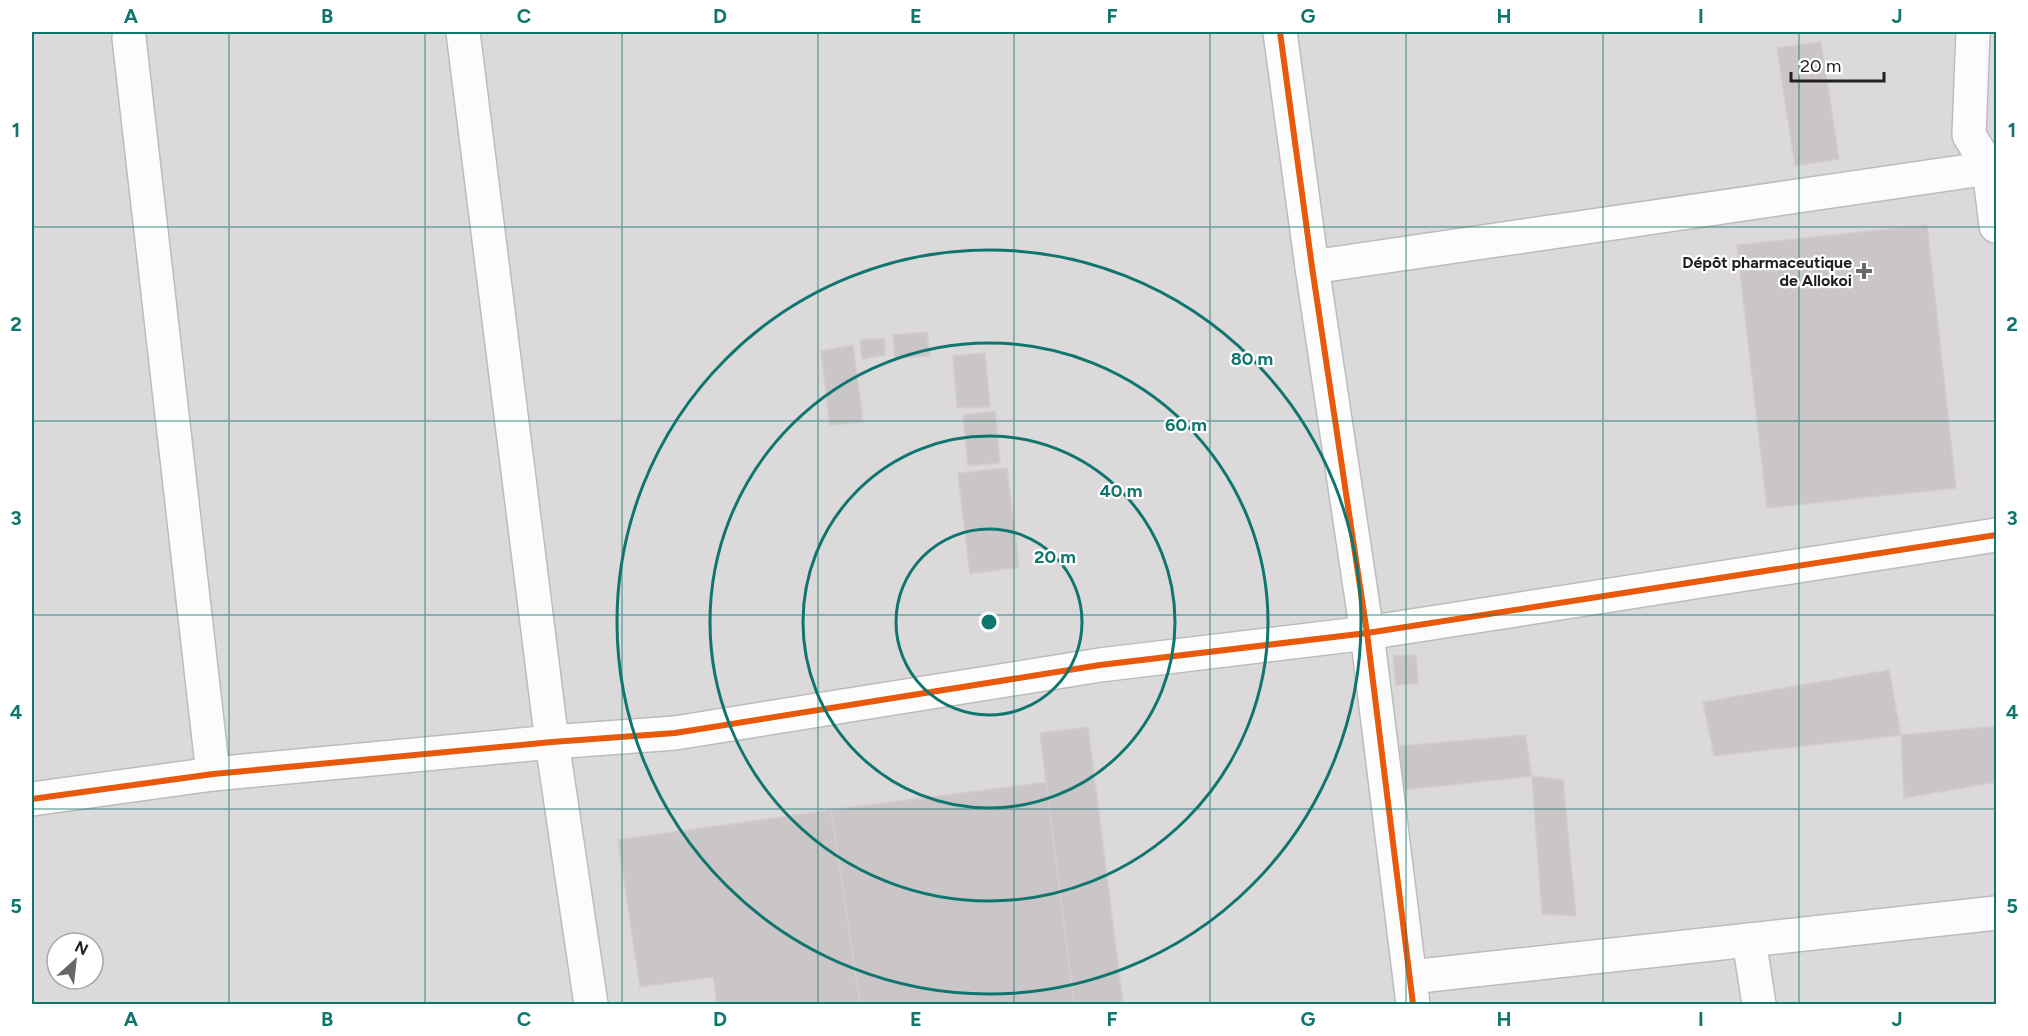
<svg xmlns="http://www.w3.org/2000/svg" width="2028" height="1036" viewBox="0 0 2028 1036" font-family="Figtree,sans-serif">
<rect width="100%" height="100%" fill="#efeaec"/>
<path fill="#dcd9db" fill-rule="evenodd" d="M32,32H1996V1004H32ZM57,943H93V979H57Z"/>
<g fill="#cac6c8" stroke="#d2cccf" stroke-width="1.5">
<polygon points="1821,42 1839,159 1795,166 1777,48"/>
<polygon points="1927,225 1956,488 1767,508 1737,245"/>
<polygon points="927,332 930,356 895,358 893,335"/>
<polygon points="884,338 885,355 862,359 860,340"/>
<polygon points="853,345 863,422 830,425 821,351"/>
<polygon points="985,353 990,407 957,408 953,356"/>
<polygon points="995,411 1000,463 968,466 963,415"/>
<polygon points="1007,468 1019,567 970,574 958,473"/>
<polygon points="1416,655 1418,683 1396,685 1393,656"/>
<polygon points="1889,670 1901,735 1714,756 1703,702"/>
<polygon points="1996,726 1996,782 1904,798 1901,735"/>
<polygon points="1088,727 1123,1004 1074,1004 1040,733"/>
<polygon points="1525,735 1532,776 1403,790 1400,746"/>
<polygon points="1532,776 1563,780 1576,916 1542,914"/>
<polygon points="1046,782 1074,1004 860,1004 831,810"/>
<polygon points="831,810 860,1004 717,1004 713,977 640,987 618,840"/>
</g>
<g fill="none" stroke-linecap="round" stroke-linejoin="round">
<g stroke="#bebbbc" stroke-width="36">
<g id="minor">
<polyline points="463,32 552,742 591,1004"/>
<polyline points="1280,32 1312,267 1367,633 1413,1004"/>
<polyline points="1973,32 1969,135 1989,168 1996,226"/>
<polyline points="129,38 213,774"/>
<polyline points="1312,267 1989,168"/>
<polyline points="32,799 213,774 552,742 675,733 1100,665 1367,633 1996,535"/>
<polyline points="1749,940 1759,1004"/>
<polyline points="1410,977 1996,913"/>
</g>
</g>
<use href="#minor" stroke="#fdfcfc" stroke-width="33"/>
<g stroke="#fff" stroke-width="10">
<g id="cycleway">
<polyline points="1280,32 1312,267 1367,633 1413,1004"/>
<polyline points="32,799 213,774 552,742 675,733 1100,665 1367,633 1996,535"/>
</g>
</g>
<use href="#cycleway" stroke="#e8590c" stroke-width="6"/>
</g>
<path fill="none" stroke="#0f766e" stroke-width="1.5" stroke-opacity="0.55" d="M229,32V1004M425,32V1004M622,32V1004M818,32V1004M1014,32V1004M1210,32V1004M1406,32V1004M1603,32V1004M1799,32V1004M32,227H1996M32,421H1996M32,615H1996M32,809H1996"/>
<g fill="none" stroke="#0f766e" stroke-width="3">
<circle cx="989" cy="622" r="93"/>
<circle cx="989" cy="622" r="186"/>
<circle cx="989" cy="622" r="279"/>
<circle cx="989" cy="622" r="372"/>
</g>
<path fill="#696768" stroke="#fff" stroke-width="2" d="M1861 262h6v6h6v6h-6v6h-6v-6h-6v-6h6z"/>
<g text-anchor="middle" stroke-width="4.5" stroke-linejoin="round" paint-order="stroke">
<g font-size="16" font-weight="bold" fill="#212121" stroke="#fff" text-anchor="end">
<text x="1852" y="268">Dépôt pharmaceutique<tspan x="1852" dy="18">de Allokoi</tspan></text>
</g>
</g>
<circle cx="989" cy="622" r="9" fill="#0f766e" stroke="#fff" stroke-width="3"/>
<g font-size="18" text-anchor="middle" font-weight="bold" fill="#0f766e" stroke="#fff" stroke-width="4.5" stroke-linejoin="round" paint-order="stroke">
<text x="1252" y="365">80 m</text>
<text x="1186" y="431">60 m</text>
<text x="1121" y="497">40 m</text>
<text x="1055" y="563">20 m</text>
</g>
<rect width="2028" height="1036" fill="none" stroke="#ffffff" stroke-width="66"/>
<g transform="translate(75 961) rotate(27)"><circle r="28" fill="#ffffff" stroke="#a6a6a6" stroke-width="1.5"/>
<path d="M0-4.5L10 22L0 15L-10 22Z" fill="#696768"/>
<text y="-9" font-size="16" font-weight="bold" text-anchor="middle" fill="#212121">N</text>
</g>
<path d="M1791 72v9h93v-9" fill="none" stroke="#212121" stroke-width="3"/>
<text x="1800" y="72" font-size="18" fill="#212121" stroke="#ffffff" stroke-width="4.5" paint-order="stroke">20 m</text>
<rect x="33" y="33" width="1962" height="970" fill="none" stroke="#0f766e" stroke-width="2"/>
<g font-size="20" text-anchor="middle" font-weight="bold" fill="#0f766e">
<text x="131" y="23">A</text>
<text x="327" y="23">B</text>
<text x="524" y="23">C</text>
<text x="720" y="23">D</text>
<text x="916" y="23">E</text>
<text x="1112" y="23">F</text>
<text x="1308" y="23">G</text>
<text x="1504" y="23">H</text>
<text x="1701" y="23">I</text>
<text x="1897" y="23">J</text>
<text x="16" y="137">1</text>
<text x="2012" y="137">1</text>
<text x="16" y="331">2</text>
<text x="2012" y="331">2</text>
<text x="16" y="525">3</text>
<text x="2012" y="525">3</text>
<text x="16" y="719">4</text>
<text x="2012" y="719">4</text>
<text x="16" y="913">5</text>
<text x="2012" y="913">5</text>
<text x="131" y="1026">A</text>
<text x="327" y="1026">B</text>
<text x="524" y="1026">C</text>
<text x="720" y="1026">D</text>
<text x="916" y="1026">E</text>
<text x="1112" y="1026">F</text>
<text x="1308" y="1026">G</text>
<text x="1504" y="1026">H</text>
<text x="1701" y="1026">I</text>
<text x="1897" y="1026">J</text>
</g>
</svg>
